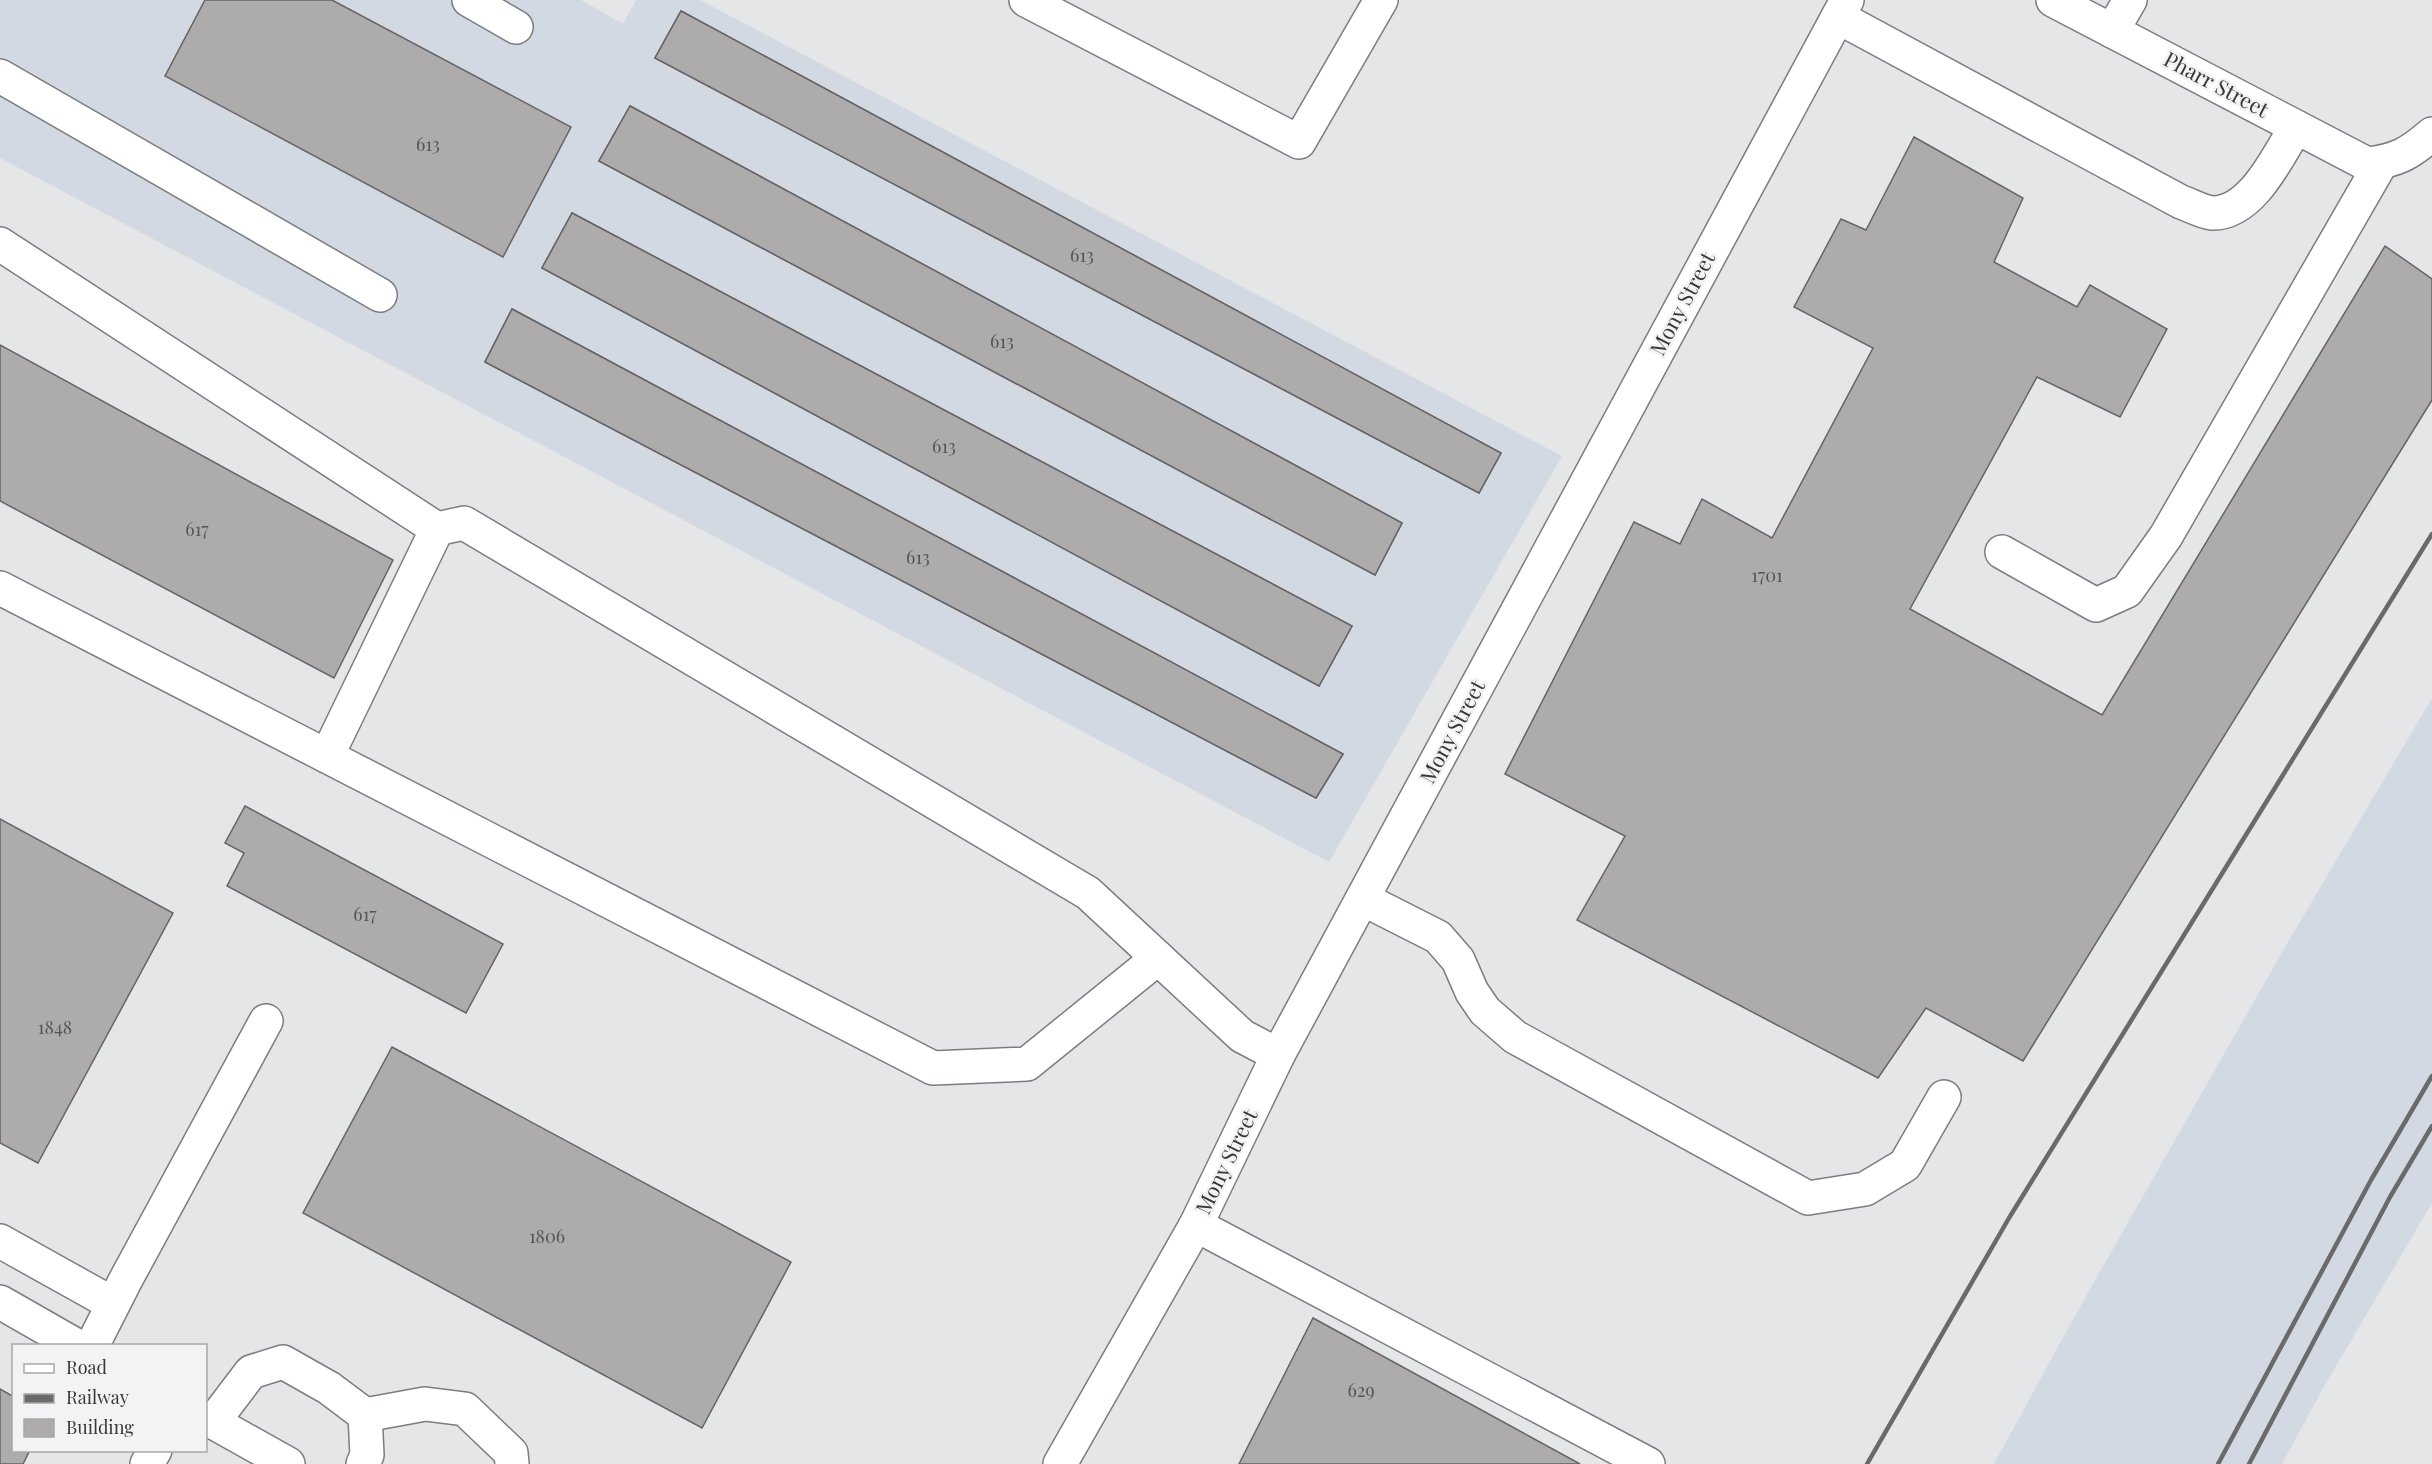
<svg xmlns="http://www.w3.org/2000/svg" width="2432" height="1464" viewBox="0 0 2432 1464" font-family="'Playfair Display',serif">
<rect width="100%" height="100%" fill="#e4e6e8"/>
<g fill="#d3d9e2">
<polygon points="0,0 581,0 623,24 636,0 700,0 1562,456 1329,862 0,158"/>
<polygon points="2432,698 2432,1203 2322,1390 2282,1464 1994,1464 2072,1321 2281,954"/>
</g>
<g fill="#aeabac" stroke="#666465" stroke-width="1.5">
<polygon points="205,0 332,0 571,127 503,257 165,76"/>
<polygon points="681,11 1501,453 1479,493 655,58"/>
<polygon points="681,11 1501,453 1479,493 655,58"/>
<polygon points="630,106 1402,523 1375,575 599,161"/>
<polygon points="630,106 1402,523 1375,575 599,161"/>
<polygon points="1914,137 2023,198 1994,262 2077,307 2090,285 2167,329 2120,417 2037,377 1910,609 2102,715 2385,246 2432,279 2432,400 2023,1061 1926,1008 1878,1078 1577,920 1625,836 1505,774 1634,522 1680,544 1702,499 1772,538 1873,348 1794,307 1841,219 1866,230"/>
<polygon points="572,213 1352,626 1319,686 542,268"/>
<polygon points="572,213 1352,626 1319,686 542,268"/>
<polygon points="512,309 1343,754 1316,798 485,362"/>
<polygon points="512,309 1343,754 1316,798 485,362"/>
<polygon points="0,345 393,560 334,678 0,501"/>
<polygon points="245,806 503,944 466,1013 227,886 244,853 225,843"/>
<polygon points="0,819 173,913 38,1163 0,1143"/>
<polygon points="392,1047 791,1262 702,1428 303,1213"/>
<polygon points="1313,1318 1580,1464 1239,1464"/>
<polygon points="0,1389 14,1397 14,1450 30,1450 23,1464 0,1464"/>
</g>
<g fill="none" stroke-linecap="round" stroke-linejoin="round">
<g stroke="#7b7d7f" stroke-width="36">
<g id="minor">
<polyline points="469,0 516,27"/>
<polyline points="1026,0 1299,142 1381,0"/>
<path d="M2053,0L2367,164C2397,161 2410,153 2432,134"/>
<path d="M1838,17L2181,202C2190,205 2202,212 2212,213C2252,214 2278,156 2296,127"/>
<polyline points="2112,31 2130,0"/>
<polyline points="0,76 380,295"/>
<polyline points="0,244 437,529"/>
<polyline points="2002,552 2096,605 2127,591 2166,536 2381,163"/>
<polyline points="0,588 933,1068 1027,1064 1158,958"/>
<polyline points="327,756 437,529 464,523 1088,893 1242,1036 1278,1055"/>
<polyline points="1363,899 1438,937 1458,960 1472,992 1485,1011 1515,1037 1808,1198 1865,1189 1905,1165 1944,1097"/>
<polyline points="1196,1225 1648,1464"/>
<polyline points="0,1241 113,1304"/>
<polyline points="0,1302 77,1346"/>
<polyline points="92,1346 125,1281 266,1021"/>
<polyline points="365,1415 425,1404 465,1409 511,1453 512,1464"/>
<polyline points="206,1418 288,1464"/>
<polyline points="213,1422 251,1372 283,1362 329,1388 365,1415 367,1455 363,1464"/>
<polyline points="147,1464 155,1450"/>
<polyline points="1060,1464 1196,1225 1278,1055 1847,0"/>
</g>
</g>
<use href="#minor" stroke="#fff" stroke-width="33"/>
<g stroke="#696a6b" stroke-width="4.5">
<polyline points="1867,1464 2009,1218 2432,534"/>
<polyline points="2218,1464 2371,1180 2432,1076"/>
<polyline points="2249,1464 2390,1197 2432,1126"/>
</g>
</g>
<g text-anchor="middle" stroke-width="5" stroke-linejoin="round" paint-order="stroke">
<g font-size="18" fill="#555">
<text x="428" y="151">613</text>
<text x="1082" y="262">613</text>
<text x="1002" y="348">613</text>
<text x="944" y="453">613</text>
<text x="197" y="536">617</text>
<text x="918" y="564">613</text>
<text x="1767" y="582">1701</text>
<text x="365" y="921">617</text>
<text x="55" y="1034">1848</text>
<text x="547" y="1243">1806</text>
<text x="1361" y="1397">629</text>
</g>
<g font-size="21" fill="#373838" stroke="#f2f3f5">
<text transform="translate(2216 85) rotate(28)" y="7">Pharr Street</text>
<text transform="translate(1683 304) rotate(-62)" y="7">Mony Street</text>
<text transform="translate(1453 732) rotate(-62)" y="7">Mony Street</text>
<text transform="translate(1227 1162) rotate(-64)" y="7">Mony Street</text>
</g>
</g>
<rect x="12" y="1344" width="195" height="108" fill="#f2f3f5" stroke="#a7a8a9" stroke-width="1.5"/>
<rect x="24" y="1364" width="30" height="9" fill="#ffffff" stroke="#a7a8a9" stroke-width="1.5"/>
<text x="66" y="1374" font-size="18" fill="#373838">Road</text>
<rect x="24" y="1394" width="30" height="9" fill="#696a6b" stroke="#a7a8a9" stroke-width="1.5"/>
<text x="66" y="1404" font-size="18" fill="#373838">Railway</text>
<rect x="24" y="1419" width="30" height="18" fill="#aeabac" stroke="#a7a8a9" stroke-width="1.5"/>
<text x="66" y="1434" font-size="18" fill="#373838">Building</text>
</svg>
